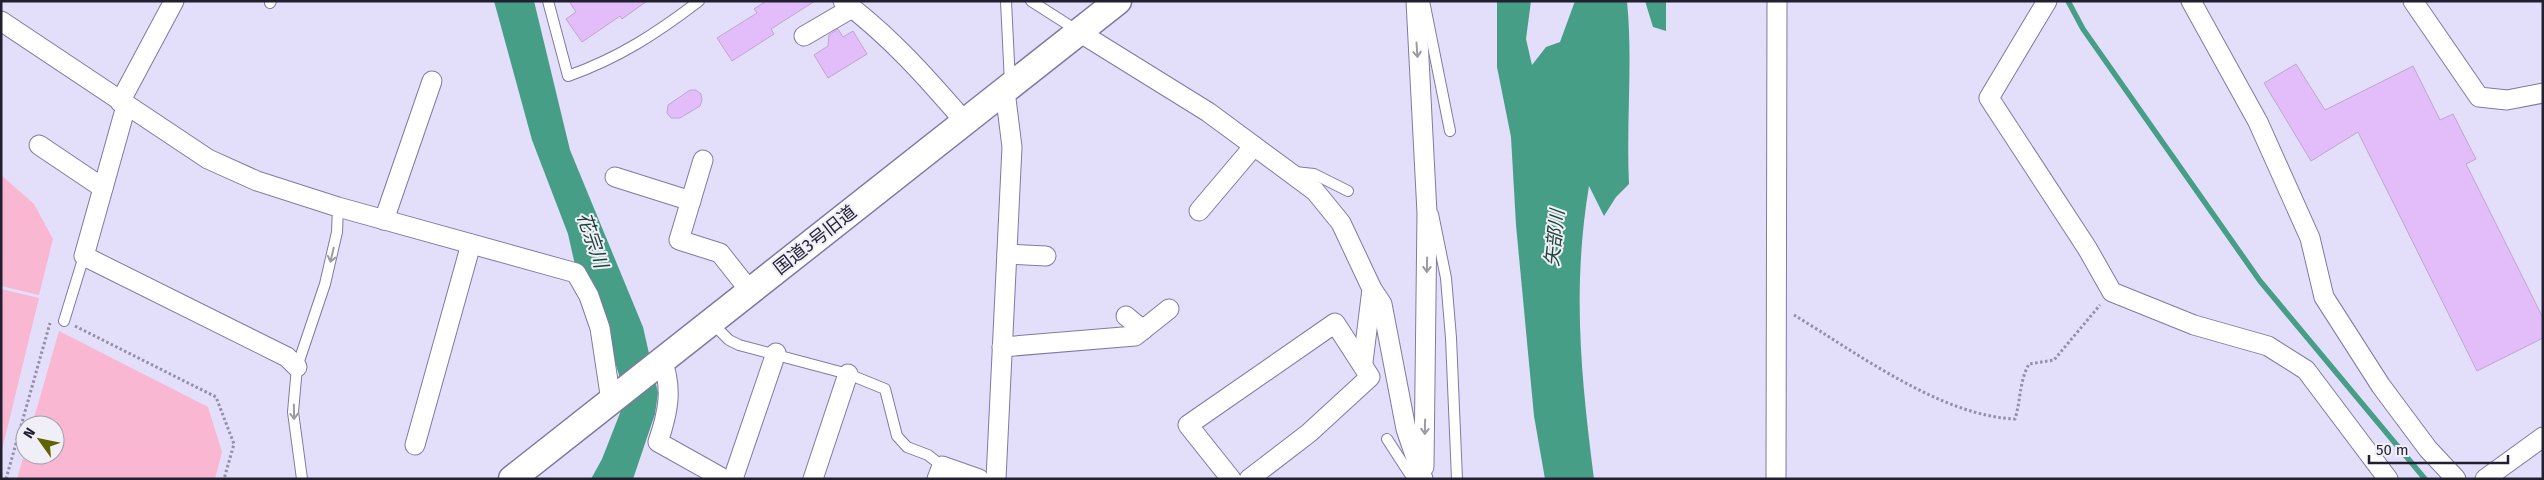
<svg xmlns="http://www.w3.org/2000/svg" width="2544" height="480" viewBox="0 0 2544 480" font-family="'Fira Sans','Noto Sans JP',sans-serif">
<rect width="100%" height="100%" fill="#e3dffb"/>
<g fill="#f9b7d2">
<polygon points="1,175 34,204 53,239 39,295 1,286"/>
<polygon points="1,289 39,298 1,454"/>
<polygon points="59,331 208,407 222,452 215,479 17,479 25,451 25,455 55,455 55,425 32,425"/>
</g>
<g fill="#469e86">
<polygon points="494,1 534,1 570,150 643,327 658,393 655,414 633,479 591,479 602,459 622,408 619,375 605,329 575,265 568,234 532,140"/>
<path d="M1497,1H1531L1526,39L1532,65L1546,47L1560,42L1575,1H1627C1633,62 1626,123 1629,184L1616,197L1604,216L1589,186C1572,288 1581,377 1594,479H1545L1534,416L1516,225L1511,137L1497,67Z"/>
<polygon points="1645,1 1666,1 1666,31 1653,27"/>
</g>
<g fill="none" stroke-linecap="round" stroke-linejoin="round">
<polyline stroke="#469e86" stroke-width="5.5" points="2068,1 2083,29 2260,281 2425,479"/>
</g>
<g fill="#e3bdfa" stroke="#bfa6cf">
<polygon points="569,1 647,1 622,19 620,16 582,42 566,19 576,12"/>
<polygon points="766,1 815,1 771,29 774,34 732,61 717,38 757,13 754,9"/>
<polygon points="838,29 843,37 853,31 867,54 828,78 814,55 828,46 829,35"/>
<polygon points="2296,64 2325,110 2413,66 2440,120 2453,114 2476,159 2466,164 2543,318 2543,338 2477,371 2358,132 2311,161 2264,83"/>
<polygon points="690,90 696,90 701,94 702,100 700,106 680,118 671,118 667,113 668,105"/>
</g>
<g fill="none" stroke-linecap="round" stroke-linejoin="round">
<g stroke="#8079a3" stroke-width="12">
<g id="lane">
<path d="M548,1L568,76C619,58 657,33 699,1"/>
<polyline points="1006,1 1010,83"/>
<polyline points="1031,1 1078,31"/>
<polyline points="1424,1 1450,131"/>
<polyline points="270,3 271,1"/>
<polyline points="1295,172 1314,174 1348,191"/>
<polyline points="1433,214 1446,278 1451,338 1457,479"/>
<polyline points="64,321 84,256"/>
<polyline points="712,323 729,340 739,345 848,374 885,389 897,436 907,447 928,455 942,466"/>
<polyline points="1387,439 1413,479"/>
<polyline points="302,479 293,412 297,367 325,284 337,232 338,207"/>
</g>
</g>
<g stroke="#8079a3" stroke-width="21">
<g id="street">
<path d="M843,1C890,36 927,78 965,122"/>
<polyline points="1416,1 1427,213 1424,467"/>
<polyline points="2047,1 1989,98 2087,248 2112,292 2194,325 2268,346 2306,370 2388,479"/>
<polyline points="2191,1 2258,122 2310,238 2324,297 2381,386 2428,449 2456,479"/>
<polyline points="2413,1 2479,97 2507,100 2543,93"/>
<polyline points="1,21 208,159 257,181 338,207 576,273 589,296 600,328 611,401"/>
<polyline points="1079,32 1208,112 1315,191 1341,223 1372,289 1382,304 1406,429 1423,479"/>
<polyline points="804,36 852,8"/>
<polyline points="120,102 174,1"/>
<polyline points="126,106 84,256 287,357 297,367"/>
<polyline points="39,145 103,188"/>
<polyline points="703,160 679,240 720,253 750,291"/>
<polyline points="615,177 691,201"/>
<polyline points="1199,211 1254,146"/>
<polyline points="384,220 432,81"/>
<polyline points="1007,254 1046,256"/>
<polyline points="1126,316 1143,330"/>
<polyline points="1002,347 1135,336 1169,309"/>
<path d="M662,360C673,389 668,413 658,442L724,479"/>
<polyline points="1363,362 1372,289"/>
<polyline points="415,445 471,244"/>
<polyline points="733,479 776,353"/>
<polyline points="813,479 848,374"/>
<polyline points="937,479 942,466 979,479"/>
<polyline points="996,479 1012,147 1005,91"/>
<polyline points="1231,479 1188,425 1335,323 1370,377 1309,433 1249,479"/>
<polyline points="1776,479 1777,1"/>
<polyline points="2485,479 2543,437"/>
</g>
</g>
<g stroke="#8079a3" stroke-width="29">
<polyline id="secondary" points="512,479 1118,1"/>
</g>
<g stroke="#938fa7" stroke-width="3" stroke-dasharray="2.5 2.5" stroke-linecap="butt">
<path d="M1794,315C1857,353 1941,416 2015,419C2021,400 2019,382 2029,364L2054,360L2100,305"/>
<polyline points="75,326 216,397 234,444 224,479"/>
<polyline points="6,479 50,323"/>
</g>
<use href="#lane" stroke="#fff" stroke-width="10"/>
<use href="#street" stroke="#fff" stroke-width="19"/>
<use href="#secondary" stroke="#fff" stroke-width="26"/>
</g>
<defs><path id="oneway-shaft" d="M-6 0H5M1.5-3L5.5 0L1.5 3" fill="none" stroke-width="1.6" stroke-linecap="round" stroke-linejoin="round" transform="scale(1.25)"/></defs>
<g stroke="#9c9aa2">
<use href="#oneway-shaft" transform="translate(1417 50) rotate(86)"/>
<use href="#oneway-shaft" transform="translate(332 255) rotate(103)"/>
<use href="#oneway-shaft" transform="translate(1427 265) rotate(91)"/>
<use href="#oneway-shaft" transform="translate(294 412) rotate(89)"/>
<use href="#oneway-shaft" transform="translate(1425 427) rotate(91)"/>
</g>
<g text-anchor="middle" stroke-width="4" stroke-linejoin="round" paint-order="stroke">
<g font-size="18" fill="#221f30" stroke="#f0eff8">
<text transform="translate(815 240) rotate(-38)" y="6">国道3号旧道</text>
</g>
<g font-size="19" font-style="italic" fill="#1d4439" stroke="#f0eff8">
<text transform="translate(1554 238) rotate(-84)" y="7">矢部川</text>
<text transform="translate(593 240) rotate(71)" y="7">花宗川</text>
</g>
</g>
<rect width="2544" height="480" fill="none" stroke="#221f30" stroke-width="5"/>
<g transform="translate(40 440) rotate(303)"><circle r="24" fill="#f0eff8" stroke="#9e9ca8"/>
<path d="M0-4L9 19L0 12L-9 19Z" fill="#5f6300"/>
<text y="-8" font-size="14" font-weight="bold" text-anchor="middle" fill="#221f30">N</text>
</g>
<path d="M2369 455v8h139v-8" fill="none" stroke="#221f30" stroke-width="2.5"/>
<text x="2376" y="455" font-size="15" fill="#221f30" stroke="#f0eff8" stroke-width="4" paint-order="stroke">50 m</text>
</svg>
